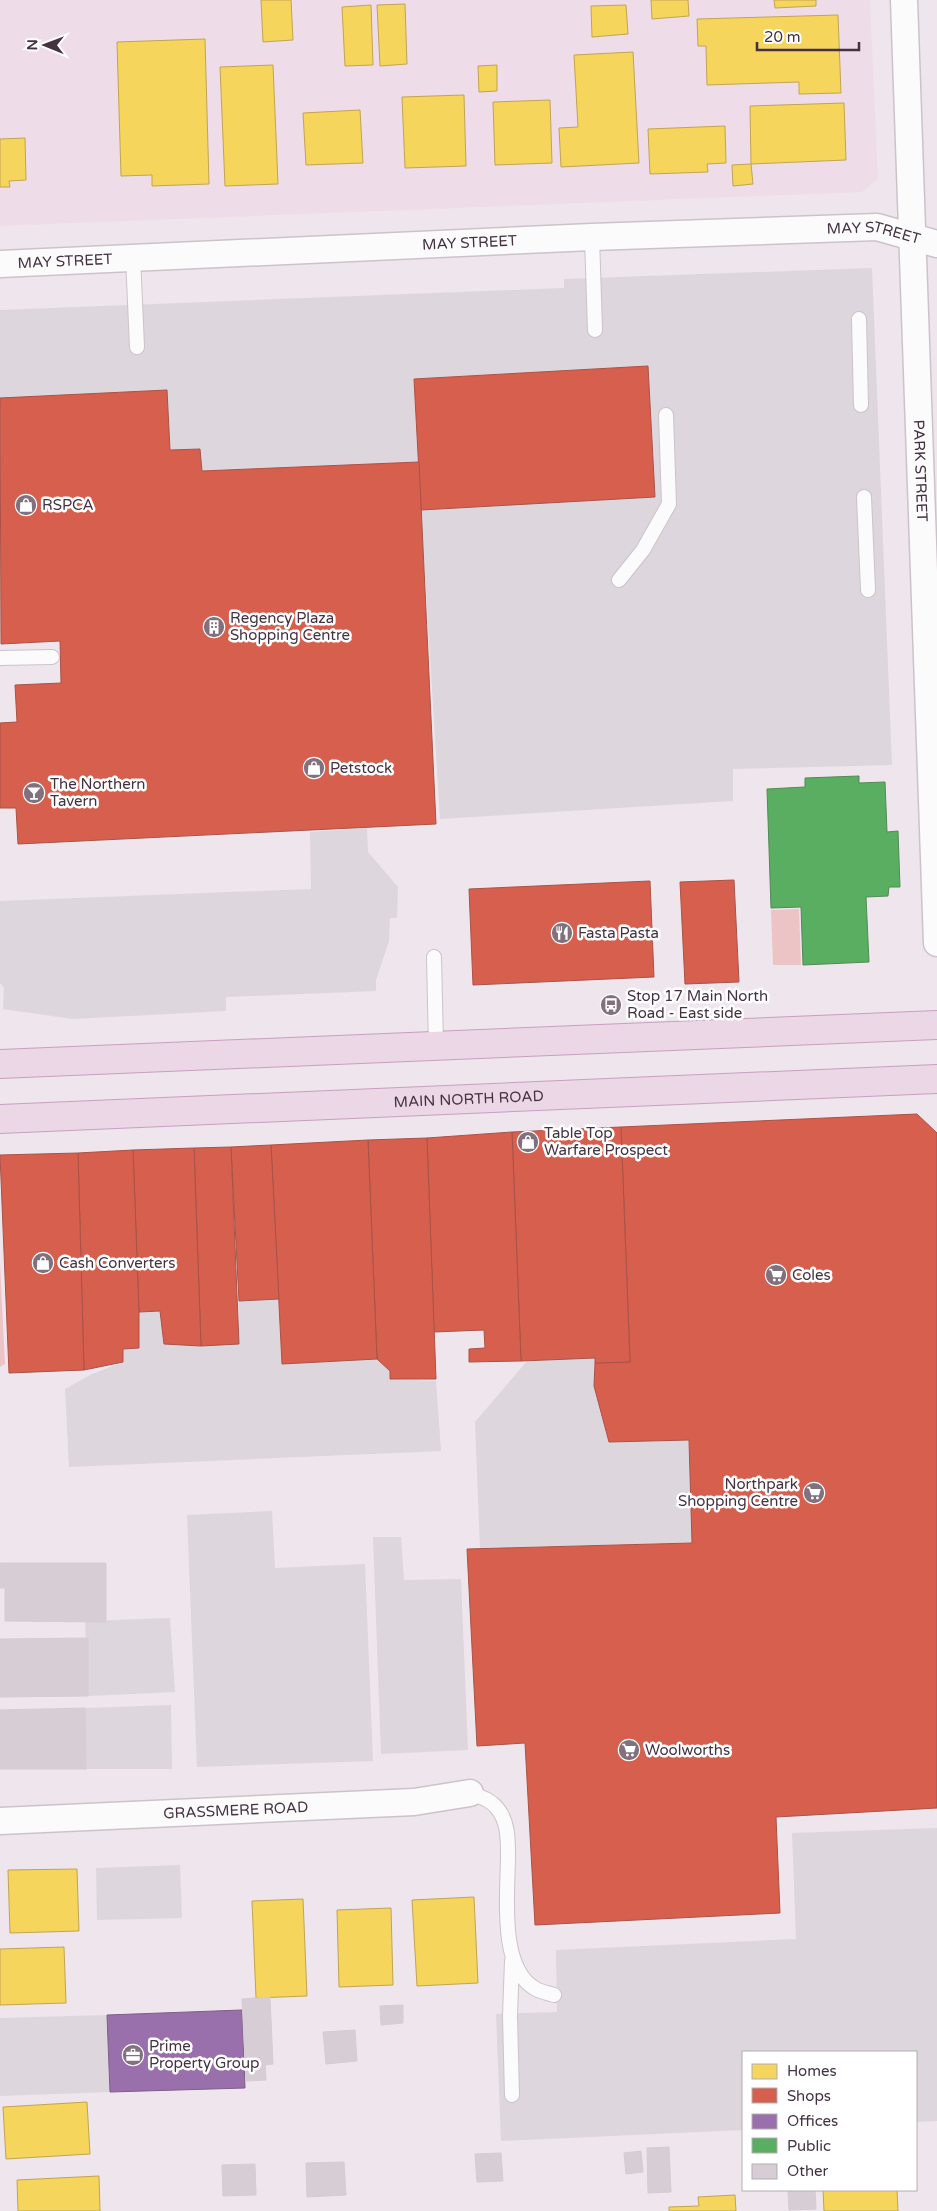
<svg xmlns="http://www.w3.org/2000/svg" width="937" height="2211" viewBox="0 0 937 2211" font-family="'Varela Round',sans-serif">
<rect width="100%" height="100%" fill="#eee6ec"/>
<polygon fill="#eedde9" points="0,0 870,0 878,179 862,192 0,226"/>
<g fill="#ecc4c6">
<polygon points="799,909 801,965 773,965 771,910"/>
<polygon points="0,1264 5,1364 0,1367"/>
</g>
<g fill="#ddd6dc">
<polygon points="872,268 892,765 733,769 733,801 440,819 421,510 655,497 648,366 414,379 419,462 202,471 200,449 170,450 167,390 0,398 0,310 564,288 564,279"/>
<polygon points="367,828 368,852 398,887 397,918 390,918 389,941 376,980 376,991 226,997 226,1011 73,1019 3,1009 4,988 0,983 0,901 311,889 310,832"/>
<polygon points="279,1299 282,1364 377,1359 390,1371 391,1379 436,1381 441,1451 69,1467 65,1389 92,1374 123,1362 123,1349 139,1348 139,1312 160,1311 165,1344 239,1344 239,1301"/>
<polygon points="595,1358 594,1386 609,1442 689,1440 692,1543 480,1548 475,1422 527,1361"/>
<polygon points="272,1511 275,1568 365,1564 373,1761 197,1767 187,1515"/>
<polygon points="373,1537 401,1537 404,1580 461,1579 468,1750 381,1754"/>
<polygon points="170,1618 175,1692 88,1696 85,1621"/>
<polygon points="171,1705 172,1769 86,1769 85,1708"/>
<polygon points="937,1828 937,2121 916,2122 916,2052 743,2052 743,2130 501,2141 496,2014 557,2012 556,1950 796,1939 792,1833"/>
<polygon points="180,1865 182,1918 97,1920 96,1868"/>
<polygon points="107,2015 110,2092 0,2096 0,2018"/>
</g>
<g fill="#f6d55c" stroke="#c1a454">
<polygon points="261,0 291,0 293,40 263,42"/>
<polygon points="651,0 688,0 689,16 652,19"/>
<polygon points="774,0 816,0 816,6 775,8"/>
<polygon points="405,4 407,64 380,66 377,5"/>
<polygon points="371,5 373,65 345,66 342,7"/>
<polygon points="626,5 628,34 592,37 591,6"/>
<polygon points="838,15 841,93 799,94 799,82 707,85 706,46 698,46 697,19"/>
<polygon points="205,39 209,184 152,186 152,175 121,176 117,42"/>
<polygon points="633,52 639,163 561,167 559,128 578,127 574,55"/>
<polygon points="273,65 278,184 225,186 220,67"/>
<polygon points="497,65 497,91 479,92 478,66"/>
<polygon points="464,95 466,166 405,168 402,97"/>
<polygon points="550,100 552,163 495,165 493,102"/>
<polygon points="844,103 846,160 751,164 750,106"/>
<polygon points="360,110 363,163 306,165 303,113"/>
<polygon points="725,126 726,163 707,164 708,172 650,174 648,129"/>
<polygon points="25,138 26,180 9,181 10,187 0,187 0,139"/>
<polygon points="751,164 753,184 733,186 732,165"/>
<polygon points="77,1869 79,1931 10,1933 8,1870"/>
<polygon points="474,1897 478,1983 417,1986 412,1900"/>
<polygon points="303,1899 307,1996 256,1998 252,1901"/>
<polygon points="391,1908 393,1985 339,1987 337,1910"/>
<polygon points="64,1947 66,2003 0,2005 0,1949"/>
<polygon points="87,2102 90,2154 6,2159 3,2107"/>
<polygon points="99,2176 100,2211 18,2211 17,2180"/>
<polygon points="823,2190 897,2190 898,2211 824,2211"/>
<polygon points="735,2195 736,2211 669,2211 669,2207 699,2206 698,2197"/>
</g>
<g fill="#d6604d" stroke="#aa5249">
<polygon points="648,366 655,497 421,510 414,379"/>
<polygon points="167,390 170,450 200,449 202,471 419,462 436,824 18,844 16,808 0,808 0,723 17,722 15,685 61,683 60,641 1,644 0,398"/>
<polygon points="734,880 739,982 685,984 680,882"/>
<polygon points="650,881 654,977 473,985 469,889"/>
<polygon points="917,1114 937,1133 937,1808 776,1817 780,1913 535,1925 525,1743 477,1746 467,1549 692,1543 689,1440 609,1442 594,1386 595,1363 630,1362 621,1127"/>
<polygon points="621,1127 630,1362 595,1363 595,1358 521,1361 512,1132"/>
<polygon points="512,1132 521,1361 469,1362 469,1349 485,1348 484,1330 434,1332 427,1138"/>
<polygon points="427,1138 436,1379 390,1379 390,1371 377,1359 368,1140"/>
<polygon points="368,1140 377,1359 282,1364 271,1145"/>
<polygon points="271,1145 279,1299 239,1301 231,1147"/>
<polygon points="231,1147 239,1344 201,1346 194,1148"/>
<polygon points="194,1148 201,1346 164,1344 160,1311 139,1312 133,1150"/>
<polygon points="133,1150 139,1312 139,1348 123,1349 123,1362 84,1370 78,1153"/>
<polygon points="78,1153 84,1370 9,1373 0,1155"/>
</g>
<polygon fill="#9970ab" stroke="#805d8b" points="242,2010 245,2088 110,2092 107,2015"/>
<polygon fill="#5aae61" stroke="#538957" points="859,776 859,783 885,782 887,832 898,831 900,887 889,887 888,896 866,897 869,962 803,965 801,907 771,908 767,789 805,787 805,778"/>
<g fill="#d7ced5" stroke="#d6ccd4">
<polygon points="0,1563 106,1563 106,1622 5,1621 5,1588 0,1588"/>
<polygon points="88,1638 88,1696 0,1697 0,1639"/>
<polygon points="85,1708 86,1769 0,1769 0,1710"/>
<polygon points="270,1997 273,2064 265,2065 266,2080 246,2081 242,1999"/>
<polygon points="403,2005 403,2023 381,2025 380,2006"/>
<polygon points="355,2030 357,2061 326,2064 323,2032"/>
<polygon points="669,2147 671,2192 648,2193 647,2148"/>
<polygon points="641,2151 643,2172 626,2174 624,2153"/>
<polygon points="501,2153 503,2181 477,2182 475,2154"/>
<polygon points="344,2162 346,2195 307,2197 306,2163"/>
<polygon points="255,2164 256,2195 223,2196 222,2165"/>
<polygon points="788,2190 815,2190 816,2209 789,2210"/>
</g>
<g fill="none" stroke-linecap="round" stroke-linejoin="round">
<g stroke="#ccc3ca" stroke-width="16">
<g id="lane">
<polyline points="592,237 595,330"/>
<polyline points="133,257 137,347"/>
<polyline points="859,319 861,405"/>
<polyline points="864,497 868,590"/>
<polyline points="619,580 643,550 669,504 666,415"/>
<polyline points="0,658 52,657"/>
<polyline points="434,957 436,1046"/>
<path d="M470,1793C480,1797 490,1799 497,1808C508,1821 508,1839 508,1855C508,1892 498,1969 536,1989C541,1992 548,1993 554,1995"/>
<polyline points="512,1961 510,2016 512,2095"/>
</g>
</g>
<g stroke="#ccc3ca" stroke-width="29">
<g id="street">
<path id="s1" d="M904,0L937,943"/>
<path id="s2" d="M0,264L592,237L877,227L937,244"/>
<path id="s3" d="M0,1821L414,1802L470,1793"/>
</g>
</g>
<g stroke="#c89fbf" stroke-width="30">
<g id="highway">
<polyline points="0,1064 937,1025"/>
<path id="s4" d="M0,1119L937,1079"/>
</g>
</g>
<use href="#lane" stroke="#fcfbfc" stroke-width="14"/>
<use href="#street" stroke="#fcfbfc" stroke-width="26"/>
<use href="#highway" stroke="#ebd7e6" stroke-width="28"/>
</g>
<defs>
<g id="shop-disc" transform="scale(1.125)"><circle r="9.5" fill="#80717d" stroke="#fff"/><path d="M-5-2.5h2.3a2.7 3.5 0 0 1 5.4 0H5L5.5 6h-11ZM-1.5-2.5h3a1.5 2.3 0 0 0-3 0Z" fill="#fff"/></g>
<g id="building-disc" transform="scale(1.125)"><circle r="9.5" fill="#80717d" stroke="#fff"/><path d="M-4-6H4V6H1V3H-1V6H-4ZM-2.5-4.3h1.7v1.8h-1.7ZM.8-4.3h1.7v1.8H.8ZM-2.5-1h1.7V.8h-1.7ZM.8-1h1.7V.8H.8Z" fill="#fff"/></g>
<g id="bar-disc" transform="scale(1.125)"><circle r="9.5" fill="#80717d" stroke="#fff"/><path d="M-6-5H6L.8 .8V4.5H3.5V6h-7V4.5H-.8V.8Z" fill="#fff"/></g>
<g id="restaurant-disc" transform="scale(1.125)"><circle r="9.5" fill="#80717d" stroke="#fff"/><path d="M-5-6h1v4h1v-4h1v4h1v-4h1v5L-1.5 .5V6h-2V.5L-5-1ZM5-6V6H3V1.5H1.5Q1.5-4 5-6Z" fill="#fff"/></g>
<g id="bus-disc" transform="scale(1.125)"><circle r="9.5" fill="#80717d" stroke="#fff"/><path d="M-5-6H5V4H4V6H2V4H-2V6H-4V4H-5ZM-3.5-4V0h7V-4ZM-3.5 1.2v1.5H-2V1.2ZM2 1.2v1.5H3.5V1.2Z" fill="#fff"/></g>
<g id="supermarket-disc" transform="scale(1.125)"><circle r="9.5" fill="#80717d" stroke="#fff"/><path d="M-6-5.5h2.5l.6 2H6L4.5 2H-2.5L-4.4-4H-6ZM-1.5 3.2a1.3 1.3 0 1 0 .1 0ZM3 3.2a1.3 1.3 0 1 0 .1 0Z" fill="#fff"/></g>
<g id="office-disc" transform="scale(1.125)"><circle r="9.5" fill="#80717d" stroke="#fff"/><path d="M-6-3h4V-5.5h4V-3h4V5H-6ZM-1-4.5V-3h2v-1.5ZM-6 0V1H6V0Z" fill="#fff"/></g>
</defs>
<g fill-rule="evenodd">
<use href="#shop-disc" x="26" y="505"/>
<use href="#building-disc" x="214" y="627"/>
<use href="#shop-disc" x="314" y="768"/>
<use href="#bar-disc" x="34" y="793"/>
<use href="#restaurant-disc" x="562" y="933"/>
<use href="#bus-disc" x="611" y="1005"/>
<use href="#shop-disc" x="528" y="1142"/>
<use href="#shop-disc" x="43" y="1263"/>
<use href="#supermarket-disc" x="776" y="1275"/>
<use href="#supermarket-disc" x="814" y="1493"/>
<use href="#supermarket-disc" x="629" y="1750"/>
<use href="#office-disc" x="133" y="2055"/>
</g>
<g text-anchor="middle" stroke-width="5" stroke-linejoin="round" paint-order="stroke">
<g font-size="15" fill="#443241" stroke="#fff">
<text dy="5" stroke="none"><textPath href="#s2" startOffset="875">MAY STREET</textPath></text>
<text dy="5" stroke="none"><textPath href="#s2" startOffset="470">MAY STREET</textPath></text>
<text dy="5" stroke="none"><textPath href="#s2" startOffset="65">MAY STREET</textPath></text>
<text dy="5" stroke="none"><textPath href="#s1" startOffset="471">PARK STREET</textPath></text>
<text dy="5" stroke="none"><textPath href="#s4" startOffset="469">MAIN NORTH ROAD</textPath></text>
<text dy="5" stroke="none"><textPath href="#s3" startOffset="236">GRASSMERE ROAD</textPath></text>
</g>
<g font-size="15" fill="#443241" stroke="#fff" text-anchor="start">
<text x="42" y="510">RSPCA</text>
<text x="230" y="623">Regency Plaza<tspan x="230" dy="17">Shopping Centre</tspan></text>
<text x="330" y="773">Petstock</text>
<text x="50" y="789">The Northern<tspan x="50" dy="17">Tavern</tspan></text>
<text x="578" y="938">Fasta Pasta</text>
<text x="627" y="1001">Stop 17 Main North<tspan x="627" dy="17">Road - East side</tspan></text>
<text x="544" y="1138">Table Top<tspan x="544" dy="17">Warfare Prospect</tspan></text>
<text x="59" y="1268">Cash Converters</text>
<text x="792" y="1280">Coles</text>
<text x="798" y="1489" text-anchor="end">Northpark<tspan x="798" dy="17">Shopping Centre</tspan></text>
<text x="645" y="1755">Woolworths</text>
<text x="149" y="2051">Prime<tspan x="149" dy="17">Property Group</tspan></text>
</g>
</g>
<rect x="742" y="2051" width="175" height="140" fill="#ffffff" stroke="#b4adb3"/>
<rect x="752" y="2064" width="25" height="15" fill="#f6d55c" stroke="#b4adb3"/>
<text x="787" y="2076" font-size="15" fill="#443241">Homes</text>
<rect x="752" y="2088" width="25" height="15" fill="#d6604d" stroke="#b4adb3"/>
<text x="787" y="2101" font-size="15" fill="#443241">Shops</text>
<rect x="752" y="2114" width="25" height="15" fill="#9970ab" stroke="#b4adb3"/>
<text x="787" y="2126" font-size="15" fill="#443241">Offices</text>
<rect x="752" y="2138" width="25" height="15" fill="#5aae61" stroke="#b4adb3"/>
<text x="787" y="2151" font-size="15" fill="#443241">Public</text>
<rect x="752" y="2164" width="25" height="15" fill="#d7ced5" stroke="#b4adb3"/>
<text x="787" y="2176" font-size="15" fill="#443241">Other</text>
<g transform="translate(45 45) rotate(271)" stroke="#ffffff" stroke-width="4" paint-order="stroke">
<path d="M0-4L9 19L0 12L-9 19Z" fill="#443241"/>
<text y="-8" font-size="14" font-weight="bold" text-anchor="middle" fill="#443241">N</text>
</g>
<path d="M757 42v8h102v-8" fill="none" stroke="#443241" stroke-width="2.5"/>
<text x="764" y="42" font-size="15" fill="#443241" stroke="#ffffff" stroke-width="4" paint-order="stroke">20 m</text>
</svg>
